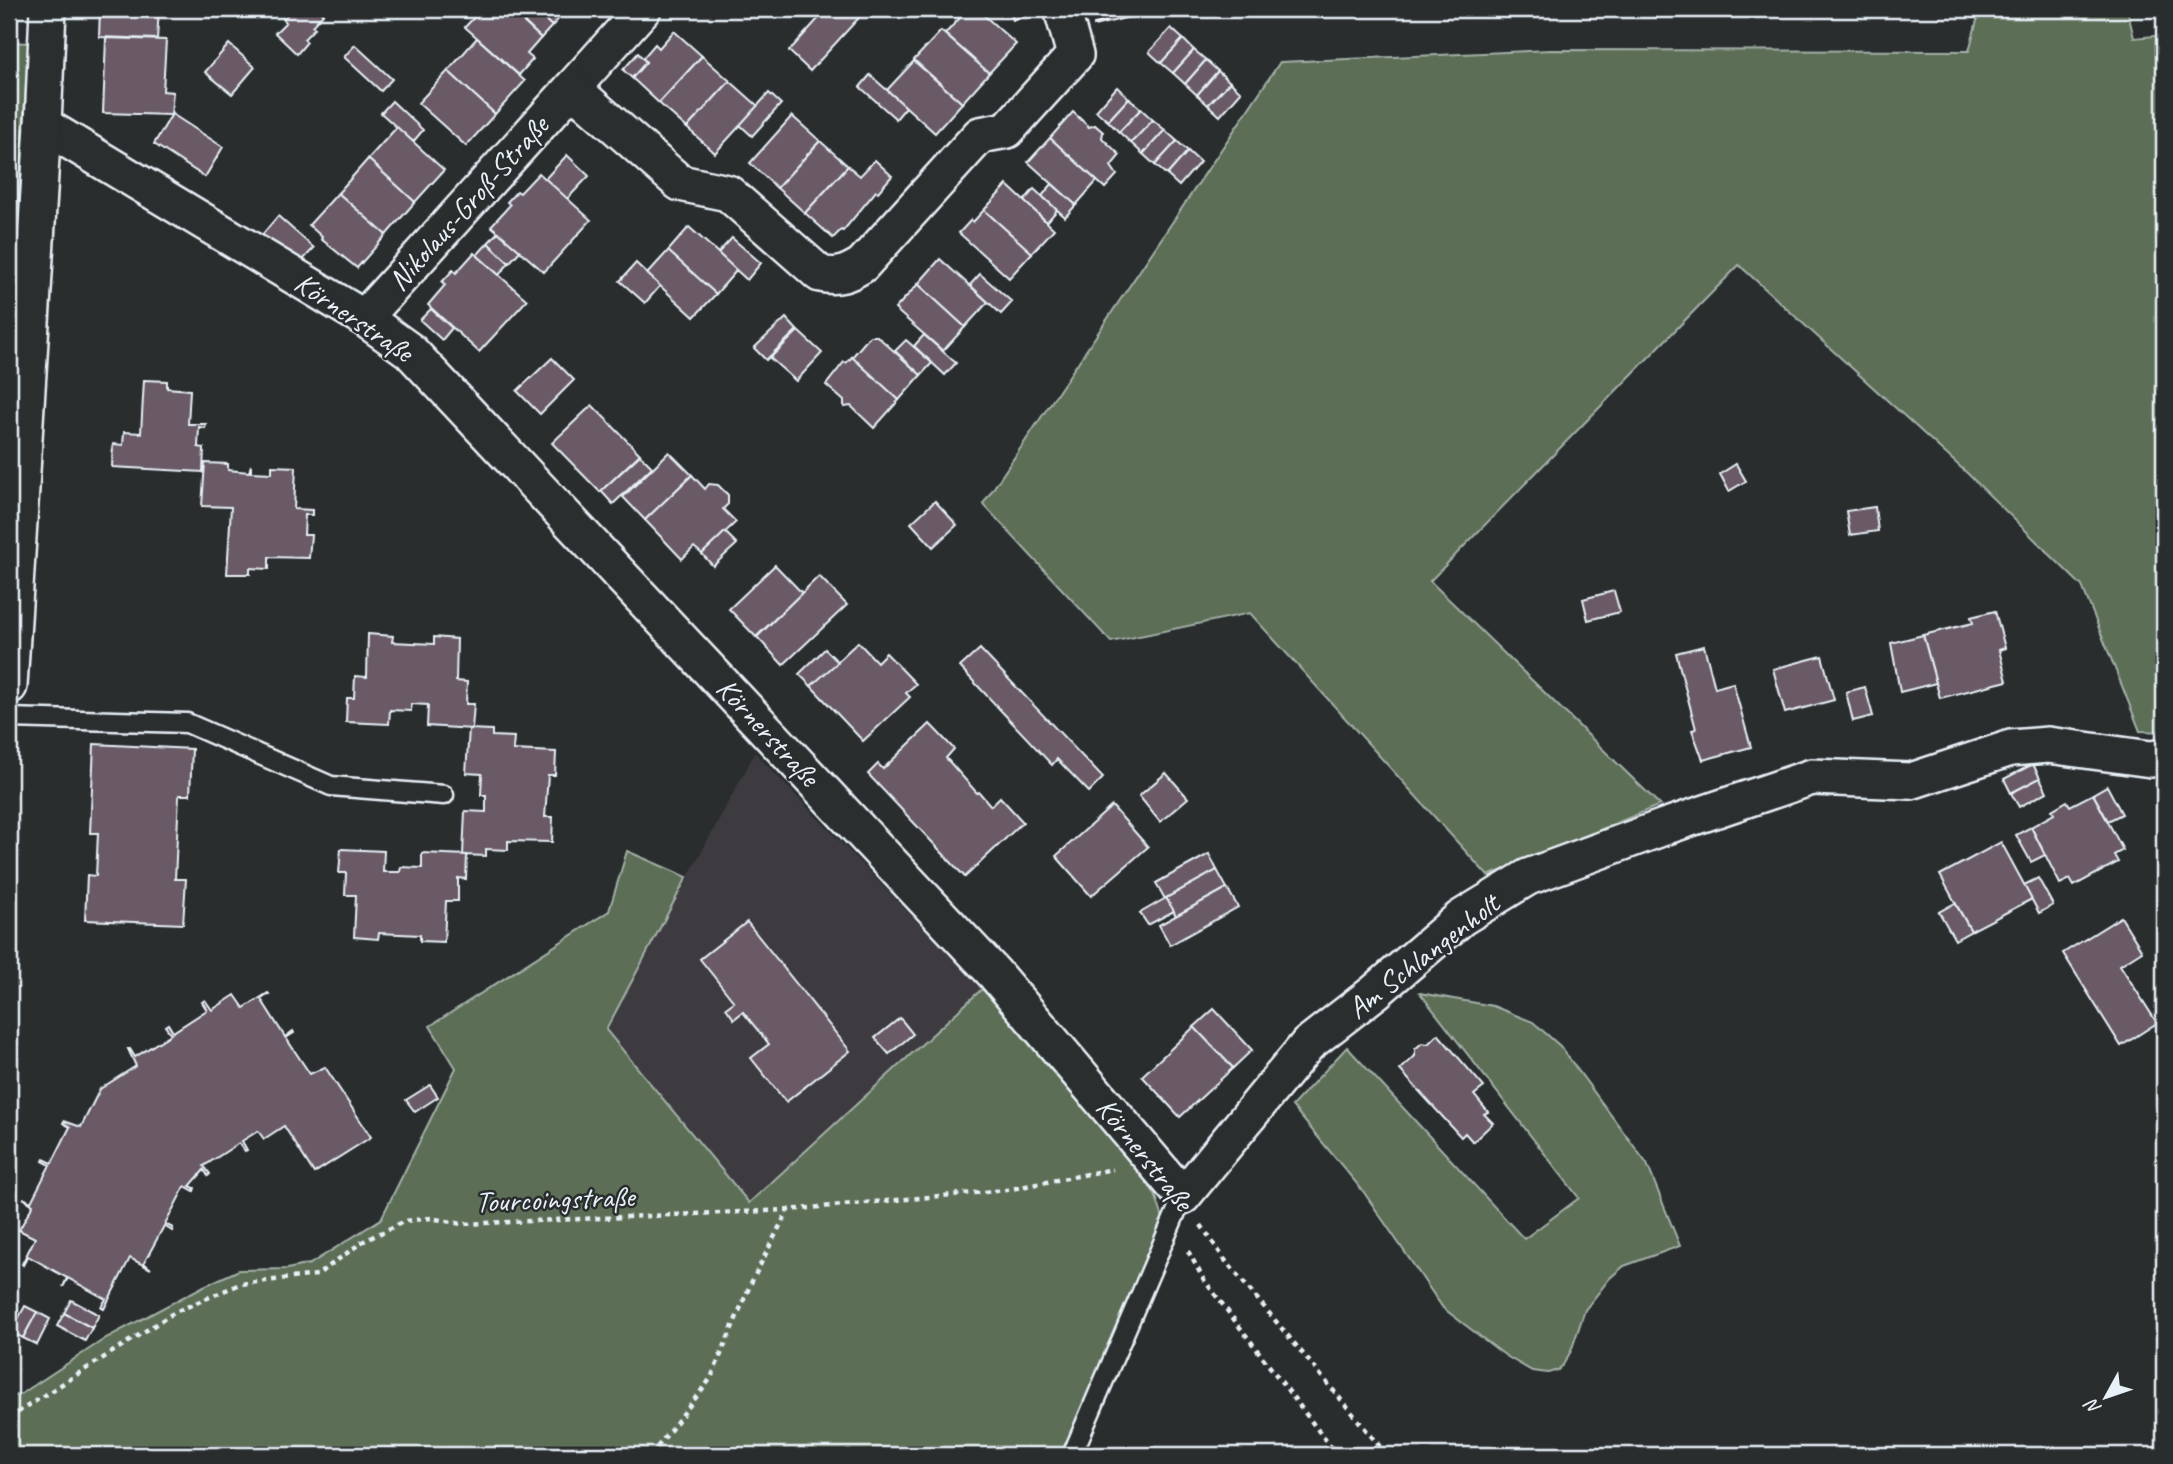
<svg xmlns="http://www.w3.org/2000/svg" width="2173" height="1464" viewBox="0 0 2173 1464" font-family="Caveat,sans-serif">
<rect width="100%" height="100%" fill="#2a2d2e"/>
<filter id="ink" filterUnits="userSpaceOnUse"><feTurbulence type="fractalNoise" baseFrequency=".0143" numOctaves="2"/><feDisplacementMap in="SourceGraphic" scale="14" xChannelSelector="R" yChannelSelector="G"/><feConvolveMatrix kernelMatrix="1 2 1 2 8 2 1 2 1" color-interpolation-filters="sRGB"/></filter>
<g filter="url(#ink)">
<polygon fill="#3d3a3f" points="755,753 982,989 750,1203 605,1030"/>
<g fill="#5d6e57" stroke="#a2b0a8" stroke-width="2">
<polygon points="1980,9 2127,9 2134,38 2164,35 2164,732 2140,731 2082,586 1968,474 1739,265 1430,581 1660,805 1488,876 1250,613 1111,642 983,504 1280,62 1551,50 1969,51"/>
<polygon points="9,42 29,43 16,230 9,230"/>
<polygon points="627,851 687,877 606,1030 749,1203 982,989 1067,1074 1096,1107 1155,1194 1163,1218 1062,1455 9,1455 9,1398 21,1394 106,1338 204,1286 239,1270 287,1269 310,1264 381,1219 456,1068 430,1026 609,911"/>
<polygon points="1420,993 1493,1006 1533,1022 1560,1046 1647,1164 1680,1246 1624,1266 1610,1278 1585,1310 1571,1351 1563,1365 1558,1370 1548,1373 1532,1371 1506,1356 1443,1308 1363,1191 1292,1106 1347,1047 1524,1239 1579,1198"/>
</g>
<g fill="#695a66" stroke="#e8f1f8" stroke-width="2">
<polygon points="100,9 159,9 157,39 99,37"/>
<polygon points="293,9 323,9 320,12 323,14 312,26 315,28 304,39 307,42 297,54 275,33 286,22 283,19"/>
<polygon points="482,9 509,9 541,38 527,54 533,59 519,75 465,27"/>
<polygon points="524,9 533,9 552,26 541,38 518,16"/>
<polygon points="533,9 558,9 564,13 552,26"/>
<polygon points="827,9 867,9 810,71 789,51"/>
<polygon points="968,9 977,9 1016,44 989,73 945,34"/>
<polygon points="1010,9 1026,9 1028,15 1013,20"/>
<polygon points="1102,9 1136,9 1137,15 1094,26 1094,24 1106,21"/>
<polygon points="1171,28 1183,39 1161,63 1149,52"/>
<polygon points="674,31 702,56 659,103 632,78 646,62 643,58 655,44 659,48"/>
<polygon points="941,31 989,73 962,103 914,60"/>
<polygon points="106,38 166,40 163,91 173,92 171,115 103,113"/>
<polygon points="477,38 525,81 495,114 448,71"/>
<polygon points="1183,39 1194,50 1173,73 1161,63"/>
<polygon points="229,44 255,67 232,94 205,72"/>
<polygon points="355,45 392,79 381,91 344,57"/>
<polygon points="1194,50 1206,60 1185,84 1173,73"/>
<polygon points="638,53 646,62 632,78 623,70"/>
<polygon points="702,56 730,81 687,128 659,103"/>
<polygon points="1206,60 1218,71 1197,95 1185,84"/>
<polygon points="914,61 962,103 935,133 887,90"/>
<polygon points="448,71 495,114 466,146 418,103"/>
<polygon points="1218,71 1230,82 1208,105 1197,95"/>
<polygon points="870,75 906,107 896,119 860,87"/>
<polygon points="730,81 758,106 715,153 687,128"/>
<polygon points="1230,82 1241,92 1220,116 1208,105"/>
<polygon points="1117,87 1129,98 1108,121 1096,111"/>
<polygon points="769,93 781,104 752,136 740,125"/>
<polygon points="1129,98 1141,109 1119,132 1108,121"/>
<polygon points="392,101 423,130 413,142 381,113"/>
<polygon points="1141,109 1153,120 1131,143 1119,132"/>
<polygon points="1073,112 1089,127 1095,125 1103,132 1102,138 1120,155 1111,166 1117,175 1105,188 1050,138"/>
<polygon points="172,114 223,147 205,177 154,144"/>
<polygon points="792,116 820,141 777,188 750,163"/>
<polygon points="1153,120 1165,130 1143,154 1131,143"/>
<polygon points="397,127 444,170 415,202 368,159"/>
<polygon points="1165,130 1177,141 1155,165 1143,154"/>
<polygon points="1050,138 1097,181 1076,205 1028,162"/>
<polygon points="820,141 848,166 805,213 777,188"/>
<polygon points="1177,141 1188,151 1167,175 1155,165"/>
<polygon points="1188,151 1200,162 1179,186 1167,175"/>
<polygon points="567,155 589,176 567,199 545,179"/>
<polygon points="368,159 415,202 386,235 338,193"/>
<polygon points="875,160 892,176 878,192 876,191 843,231 841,230 833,238 805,213 848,166 860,176"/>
<polygon points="539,173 591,220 544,272 491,226 510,205 507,202 517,191 520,193"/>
<polygon points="1052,184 1076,205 1065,217 1042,196"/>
<polygon points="1007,185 1054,229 1032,253 984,210"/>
<polygon points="1034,189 1057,210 1047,222 1024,201"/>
<polygon points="338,193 386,235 357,268 321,239 322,237 309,225"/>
<polygon points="984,210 1032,253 1009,278 959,233 971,220 973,222"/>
<polygon points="278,216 314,248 301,262 261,236"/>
<polygon points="689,227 737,270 716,294 668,251"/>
<polygon points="498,232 520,251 509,263 488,243"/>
<polygon points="732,238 761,263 747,280 718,253"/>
<polygon points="488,243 509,263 499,275 477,255"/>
<polygon points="668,251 716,294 694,317 647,274"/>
<polygon points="474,253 527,300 479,352 428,305 445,285 442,282 453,270 456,273"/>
<polygon points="940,259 988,302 965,327 918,284"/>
<polygon points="636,263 660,286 645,303 620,281"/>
<polygon points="980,274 1012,302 1001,314 970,285"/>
<polygon points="918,284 965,327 943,351 895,309"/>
<polygon points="431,309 452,328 442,340 420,320"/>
<polygon points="786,318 797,330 766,360 754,348"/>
<polygon points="798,331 822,353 796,381 770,358"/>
<polygon points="924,335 956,363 945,375 914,346"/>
<polygon points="870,336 877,336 921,375 899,400 852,357"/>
<polygon points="906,340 932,363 921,375 895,351"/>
<polygon points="852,357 899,400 874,428 851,406 844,407 844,401 826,385 844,362 846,363"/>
<polygon points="552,358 574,380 540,414 517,391"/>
<polygon points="144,380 167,381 167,388 190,390 188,424 206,424 205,428 199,427 198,447 204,448 203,472 112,467 113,444 123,445 124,432 141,433"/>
<polygon points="592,405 640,454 600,492 552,443"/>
<polygon points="669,452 692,475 645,520 623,497"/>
<polygon points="640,455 652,467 613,504 601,491"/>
<polygon points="205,463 228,464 228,470 249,472 251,465 251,472 272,473 272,466 296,467 294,509 312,510 312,515 305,515 304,535 311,535 309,558 269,557 269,569 250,568 250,574 227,574 231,507 202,506"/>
<polygon points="1736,464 1746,481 1729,491 1720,474"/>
<polygon points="692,475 705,489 709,484 718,485 728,495 728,504 723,509 736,522 702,554 694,547 682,559 645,520"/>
<polygon points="935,501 957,525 933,547 911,523"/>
<polygon points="1875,507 1878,531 1850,535 1846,511"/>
<polygon points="725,532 737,544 713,566 702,554"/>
<polygon points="775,565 802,593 756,637 729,609"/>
<polygon points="819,576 847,605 783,665 757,637"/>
<polygon points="1614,591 1620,612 1588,620 1583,599"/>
<polygon points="1995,611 2005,648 1999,650 2007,681 1940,698 1923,635 1973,623 1971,617"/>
<polygon points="368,634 393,636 392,642 434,644 434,637 457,639 456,681 467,682 466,704 474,704 472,729 427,726 428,705 411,704 411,711 390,710 389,724 346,722 347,698 354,698 355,676 367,677"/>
<polygon points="1923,635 1936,683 1900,692 1891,643"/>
<polygon points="858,642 877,662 886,653 916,684 906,693 910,697 863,741 811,686"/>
<polygon points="1704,646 1715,688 1733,683 1751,747 1703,760 1692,730 1696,729 1676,653"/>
<polygon points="825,649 838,662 811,686 799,674"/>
<polygon points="980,649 1103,778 1089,792 1057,759 1052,765 960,667"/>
<polygon points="1822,656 1834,700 1785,713 1773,669"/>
<polygon points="1865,687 1873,716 1853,721 1846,692"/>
<polygon points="930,724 954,749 946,758 977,793 979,792 991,806 1000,797 1023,822 965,877 868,774 878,764 883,769"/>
<polygon points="469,729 492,730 492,736 514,737 513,750 556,752 555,775 548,775 545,817 553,817 552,842 508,841 508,850 486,849 486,856 463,855 465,811 486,812 486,795 481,795 482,774 466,773"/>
<polygon points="94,744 192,749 190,795 179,795 175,879 186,879 183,924 85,920 87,875 96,876 98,833 90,833"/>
<polygon points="2033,764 2040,778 2011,793 2004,779"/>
<polygon points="1166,773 1188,798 1160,822 1139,796"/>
<polygon points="2040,778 2047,792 2019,807 2011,793"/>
<polygon points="2107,786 2122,814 2108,821 2093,794"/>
<polygon points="2093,794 2123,850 2114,855 2118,862 2074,886 2070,879 2060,884 2031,827 2054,814 2052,810 2067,801 2070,806"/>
<polygon points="1112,806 1148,847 1091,896 1056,856"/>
<polygon points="2031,827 2045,855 2031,862 2016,835"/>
<polygon points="2001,842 2032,899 1971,931 1940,875"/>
<polygon points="341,849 384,851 383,872 400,872 401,867 422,868 422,853 467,855 466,879 458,878 458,901 446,901 444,942 420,941 420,935 379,933 378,939 354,937 356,895 345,895 346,873 339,873"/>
<polygon points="1209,854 1217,870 1165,899 1156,883"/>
<polygon points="1217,870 1227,888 1176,916 1166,898"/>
<polygon points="2038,878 2053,905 2039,913 2024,885"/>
<polygon points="1227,888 1238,907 1170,945 1159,925"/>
<polygon points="1166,898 1174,911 1148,925 1140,913"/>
<polygon points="1955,903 1971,931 1955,940 1939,912"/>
<polygon points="2121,917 2142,951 2120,965 2157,1023 2121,1046 2063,953"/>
<polygon points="747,922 850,1051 786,1102 751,1058 769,1044 743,1012 734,1019 726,1008 734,1002 700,959"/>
<polygon points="268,993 269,994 261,999 285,1037 293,1031 294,1033 286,1038 310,1074 325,1067 371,1137 314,1173 284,1126 264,1139 258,1131 242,1141 247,1150 245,1151 239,1143 204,1166 210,1174 208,1176 204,1170 190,1186 195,1188 194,1191 185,1186 165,1224 173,1228 172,1231 164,1226 144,1263 151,1269 130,1258 104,1309 101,1307 106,1299 68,1278 63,1287 67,1278 28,1256 23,1265 22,1264 35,1238 19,1230 33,1205 23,1198 31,1202 50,1165 43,1161 44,1159 52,1163 70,1127 63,1123 64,1121 81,1127 100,1089 136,1066 128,1049 130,1049 135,1057 171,1034 165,1026 168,1024 173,1032 207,1010 202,1002 205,1000 212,1010 235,995 244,1008"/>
<polygon points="1214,1009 1252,1050 1233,1068 1194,1027"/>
<polygon points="900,1018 913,1034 889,1054 875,1038"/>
<polygon points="1194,1027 1233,1068 1180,1117 1142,1076"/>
<polygon points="1438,1034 1484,1087 1474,1095 1488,1112 1484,1114 1493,1123 1473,1142 1465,1133 1461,1137 1400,1070 1415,1056 1415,1049 1422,1043 1428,1044"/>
<polygon points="430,1085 438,1097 415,1112 406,1100"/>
<polygon points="71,1300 99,1315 92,1328 64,1313"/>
<polygon points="25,1306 37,1312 23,1338 11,1332"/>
<polygon points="37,1312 50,1319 37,1345 23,1338"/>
<polygon points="64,1313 92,1328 85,1341 57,1326"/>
</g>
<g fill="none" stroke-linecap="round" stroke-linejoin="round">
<g stroke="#e8f1f8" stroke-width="23">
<g id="service">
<polyline points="9,718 187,723 331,786 444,795"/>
<polyline points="1072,1455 1183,1196"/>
</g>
</g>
<g stroke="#e8f1f8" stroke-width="40">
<g id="minor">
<polyline points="572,88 643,9"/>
<polyline points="43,125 364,318 410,351 994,973 1183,1196 1308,1044 1375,992 1461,918 1528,877 1667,826 1812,777 1911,781 2011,748 2048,745 2151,759 2164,757"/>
<path d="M364,318L572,88L680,183L728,193L820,274C838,278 847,274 862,265L980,135L1007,130L1075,55L1062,9"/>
<polyline points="9,686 43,125 48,9"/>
</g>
</g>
<g stroke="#e8f1f8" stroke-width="4.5" stroke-dasharray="5 5" stroke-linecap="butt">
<polyline points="1201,1225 1225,1260 1387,1455"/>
<polyline points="1188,1251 1204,1280 1337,1455"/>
<polyline points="9,1418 175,1312 240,1284 317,1275 362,1242 405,1221 431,1218 462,1224 788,1210 1006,1190 1113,1169"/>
<polyline points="651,1455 711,1378 751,1283 788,1210"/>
</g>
<use href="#service" stroke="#2a2d2e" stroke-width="18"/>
<use href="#minor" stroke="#2a2d2e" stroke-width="35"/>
</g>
</g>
<g text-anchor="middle" stroke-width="5" stroke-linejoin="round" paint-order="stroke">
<g font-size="30" fill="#e8f1f8" stroke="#2a2d2e">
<text transform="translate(468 203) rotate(-48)" y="10">Nikolaus-Groß-Straße</text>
<text transform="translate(354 317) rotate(34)" y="10">Körnerstraße</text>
<text transform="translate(768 732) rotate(47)" y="10">Körnerstraße</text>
<text transform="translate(1423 956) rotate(-38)" y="10">Am Schlangenholt</text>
<text transform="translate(1145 1154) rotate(51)" y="10">Körnerstraße</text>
<text transform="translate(555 1199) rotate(-2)" y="10">Tourcoingstraße</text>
</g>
</g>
<rect width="2173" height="1464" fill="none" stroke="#2a2d2e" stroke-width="35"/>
<rect x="18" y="18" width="2138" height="1429" fill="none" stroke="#e8f1f8" stroke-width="2.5" filter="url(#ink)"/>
<g transform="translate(2106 1397) rotate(230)" stroke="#2a2d2e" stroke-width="5" paint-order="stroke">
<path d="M0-5L12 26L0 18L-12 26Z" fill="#e8f1f8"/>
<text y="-10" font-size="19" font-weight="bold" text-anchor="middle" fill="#e8f1f8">N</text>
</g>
</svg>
